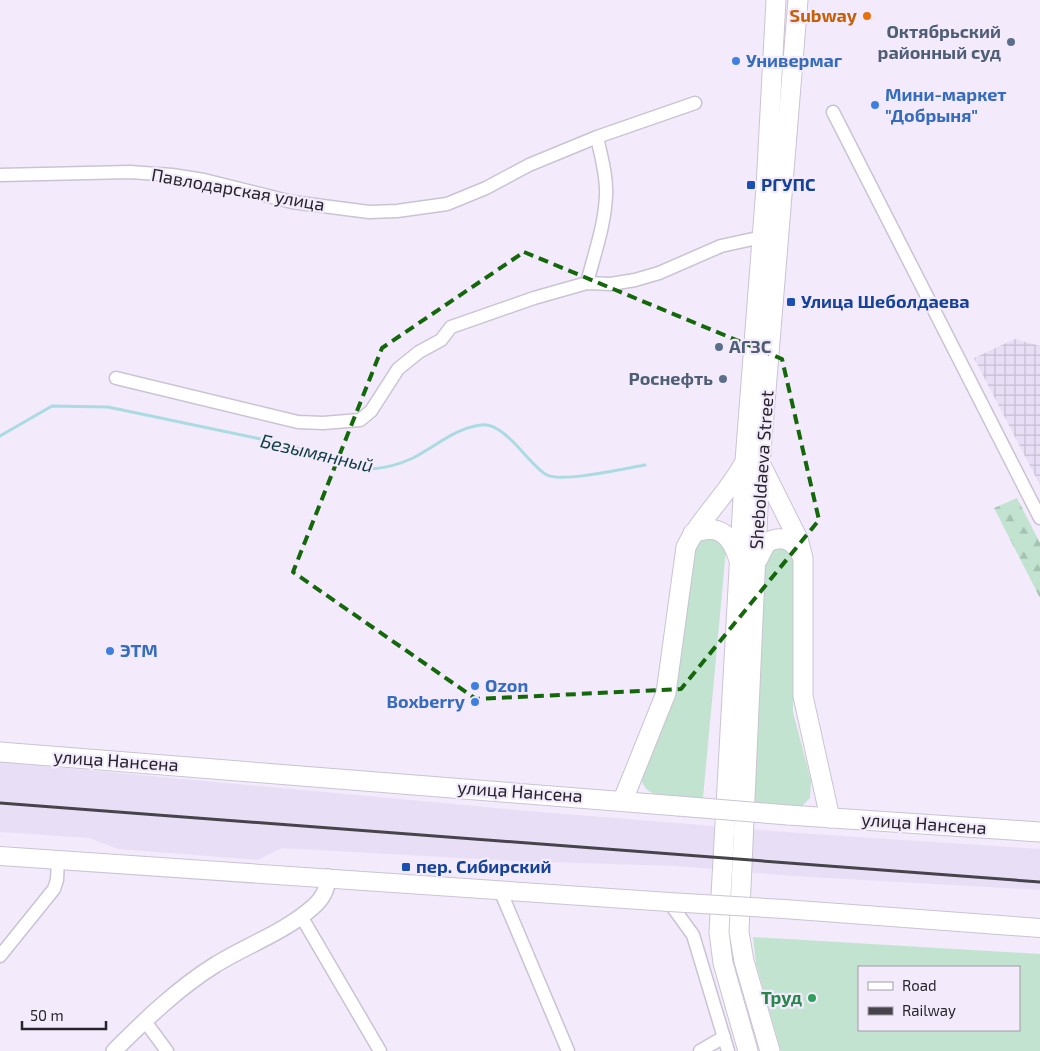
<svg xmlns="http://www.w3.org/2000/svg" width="1040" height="1051" viewBox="0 0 1040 1051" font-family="'Exo 2',sans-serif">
<defs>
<pattern id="industrial-grid" width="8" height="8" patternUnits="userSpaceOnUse" patternTransform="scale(1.25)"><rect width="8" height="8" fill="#e8def6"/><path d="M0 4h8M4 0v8" fill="none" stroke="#c7bed3"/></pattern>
<pattern id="forest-firs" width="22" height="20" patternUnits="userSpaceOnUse" patternTransform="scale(1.25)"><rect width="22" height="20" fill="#c1e3cf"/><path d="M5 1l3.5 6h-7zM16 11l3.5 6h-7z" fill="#a6c3b2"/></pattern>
</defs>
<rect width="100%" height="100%" fill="#f3ebfc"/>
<polygon fill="#e8def6" points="0,762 528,811 812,834 1040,849 1040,890 793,876 677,866 514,861 282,848 258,860 118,849 89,838 0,832"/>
<polygon fill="url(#industrial-grid)" points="1015,339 1040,346 1040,485 974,358"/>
<g fill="#c1e3cf" fill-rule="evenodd">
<path d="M718,537L726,550L703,798C684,797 645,803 641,778L692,551L699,539Z"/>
<polygon points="784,543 794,560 793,712 811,781 810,798 802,806 747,802 765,554"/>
<path d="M753,937L1040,954V1051H781L756,964ZM859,967H1019V1030H859Z"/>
</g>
<polygon fill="url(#forest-firs)" points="1017,498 1040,543 1040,598 994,508"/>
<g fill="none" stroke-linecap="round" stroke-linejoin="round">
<path stroke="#aadbe2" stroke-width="3" d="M0,436L52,406L108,407L275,442L372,469C386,468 400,464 413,458C435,447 455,428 481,425C506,422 529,466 547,475C562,483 627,468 645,465"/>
<g stroke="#cac3d4" stroke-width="15">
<g id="minor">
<polyline points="833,112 1040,518"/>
<polyline points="0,175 130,172 172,175 204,180 292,202 369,212 397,211 447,204 486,188 529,165 597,137 695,103"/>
<path d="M587,283C594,255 605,225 606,195C607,176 601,156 597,137"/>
<polyline points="116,378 298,422 323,423 360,420 371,411 398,369 419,352 441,340 451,327 534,298 587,283 611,284 635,280 659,273 721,246 762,237"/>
<polyline points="500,890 568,1051"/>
<polyline points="669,902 693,935 728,1051"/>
<polyline points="301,916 380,1051"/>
<polyline points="0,956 54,889 57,880 58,859"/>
<polyline points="144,1020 167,1051"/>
<polyline points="700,1051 724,1037"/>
</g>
</g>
<g stroke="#cac3d4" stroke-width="18">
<path id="tertiary" d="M114,1051C145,1020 178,988 215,965C247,945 285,932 313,907C323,898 327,890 328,877"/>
</g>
<g stroke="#cac3d4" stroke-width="20">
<g id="secondary">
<polyline points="0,856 669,902"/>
<polyline points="784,909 1040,928"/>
</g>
</g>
<g stroke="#cac3d4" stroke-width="21">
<g id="primary">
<polyline points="762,467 798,539 803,558 803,696 830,818"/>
<path d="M693,533C720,523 731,535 739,560"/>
<path d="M758,559L766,543C782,534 793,540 801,554"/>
<polyline points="0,752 678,806"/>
<path d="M623,800L666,693L686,547C701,517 727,495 743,465"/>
<polyline points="788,815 1040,832"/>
<polyline points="748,1051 723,963 719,932 745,461 766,187 776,0"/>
<polyline points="770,1051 744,961 739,932 760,464 798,0"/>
</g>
</g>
<use href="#minor" stroke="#fff" stroke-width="12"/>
<use href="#tertiary" stroke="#fff" stroke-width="15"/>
<use href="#secondary" stroke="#fff" stroke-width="18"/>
<use href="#primary" stroke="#fff" stroke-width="19"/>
<polyline stroke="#47434b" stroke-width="3" points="0,803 1040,882"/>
<g stroke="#cac3d4" stroke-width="20" stroke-linecap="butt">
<polyline id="secondary-bridge" points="669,902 784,909"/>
</g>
<g stroke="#cac3d4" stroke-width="21" stroke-linecap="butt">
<polyline id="primary-bridge" points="678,806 788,815"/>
</g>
<use href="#secondary-bridge" stroke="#fff" stroke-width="18"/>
<use href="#primary-bridge" stroke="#fff" stroke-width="19"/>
</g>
<path fill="none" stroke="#14670a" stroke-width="4" stroke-dasharray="10 6" stroke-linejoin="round" d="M524,252L782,359L819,520L681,689L476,699L293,572L382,348Z"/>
<circle fill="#e8710a" stroke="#f3ebfc" stroke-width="2" cx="867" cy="16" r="5"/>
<g fill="#5c6f8a" stroke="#f3ebfc" stroke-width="2">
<circle cx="1011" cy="42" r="5"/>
<circle cx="719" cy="347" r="5"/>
<circle cx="723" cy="379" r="5"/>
</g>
<g fill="#3f7fe0" stroke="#f3ebfc" stroke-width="2">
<circle cx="736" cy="61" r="5"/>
<circle cx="875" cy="105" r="5"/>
<circle cx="110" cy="651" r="5"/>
<circle cx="475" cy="686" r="5"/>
<circle cx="475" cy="702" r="5"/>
</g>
<g fill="#1a4fb4" stroke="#f3ebfc" stroke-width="2">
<rect x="746" y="180" width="10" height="10" rx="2.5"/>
<rect x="786" y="297" width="10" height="10" rx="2.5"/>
<rect x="401" y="862" width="10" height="10" rx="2.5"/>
</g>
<circle fill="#2e9e5b" stroke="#f3ebfc" stroke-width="2" cx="812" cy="998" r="5"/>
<g text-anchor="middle" stroke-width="4.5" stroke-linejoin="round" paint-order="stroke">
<g font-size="18" font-weight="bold" fill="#c56008" stroke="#f3ebfc" text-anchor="end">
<text x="857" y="22">Subway</text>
</g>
<g font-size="18" font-weight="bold" fill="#4e5e75" stroke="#f3ebfc" text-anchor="end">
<text x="1001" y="38">Октябрьский<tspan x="1001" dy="21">районный суд</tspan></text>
<text x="729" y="353" text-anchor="start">АГЗС</text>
<text x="713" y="385">Роснефть</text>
</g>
<g font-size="18" font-weight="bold" fill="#366cbe" stroke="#f3ebfc" text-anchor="start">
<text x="746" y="67">Универмаг</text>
<text x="885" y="101">Мини-маркет<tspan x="885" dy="21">"Добрыня"</tspan></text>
<text x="120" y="657">ЭТМ</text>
<text x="485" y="692">Ozon</text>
<text x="465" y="708" text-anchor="end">Boxberry</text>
</g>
<g font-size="18" font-weight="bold" fill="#164399" stroke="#f3ebfc" text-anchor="start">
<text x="761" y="191">РГУПС</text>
<text x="801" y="308">Улица Шеболдаева</text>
<text x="416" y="873">пер. Сибирский</text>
</g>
<g font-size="18" fill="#27242a" stroke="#f3ebfc">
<text transform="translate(238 190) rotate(10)" y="6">Павлодарская улица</text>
<text transform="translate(762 470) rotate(-86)" y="6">Sheboldaeva Street</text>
<text transform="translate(116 761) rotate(4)" y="6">улица Нансена</text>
<text transform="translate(520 792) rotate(4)" y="6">улица Нансена</text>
<text transform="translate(924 824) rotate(4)" y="6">улица Нансена</text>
</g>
<g font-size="18" font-weight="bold" fill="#27864d" stroke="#f3ebfc" text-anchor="end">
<text x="802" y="1004">Труд</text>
</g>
<g font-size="19" font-style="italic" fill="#0f3d43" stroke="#f3ebfc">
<text transform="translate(317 453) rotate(13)" y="7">Безымянный</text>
</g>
</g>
<rect x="858" y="966" width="162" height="65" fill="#f3ebfc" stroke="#a19ba8"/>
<rect x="868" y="982" width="25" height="8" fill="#ffffff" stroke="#a19ba8"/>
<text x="902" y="991" font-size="15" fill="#27242a">Road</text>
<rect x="868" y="1007" width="25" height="8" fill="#47434b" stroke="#a19ba8"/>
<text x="902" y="1016" font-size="15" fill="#27242a">Railway</text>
<path d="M22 1021v8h84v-8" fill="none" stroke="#27242a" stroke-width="2.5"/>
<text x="30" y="1021" font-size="15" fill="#27242a" stroke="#f3ebfc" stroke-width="4" paint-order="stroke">50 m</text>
</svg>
